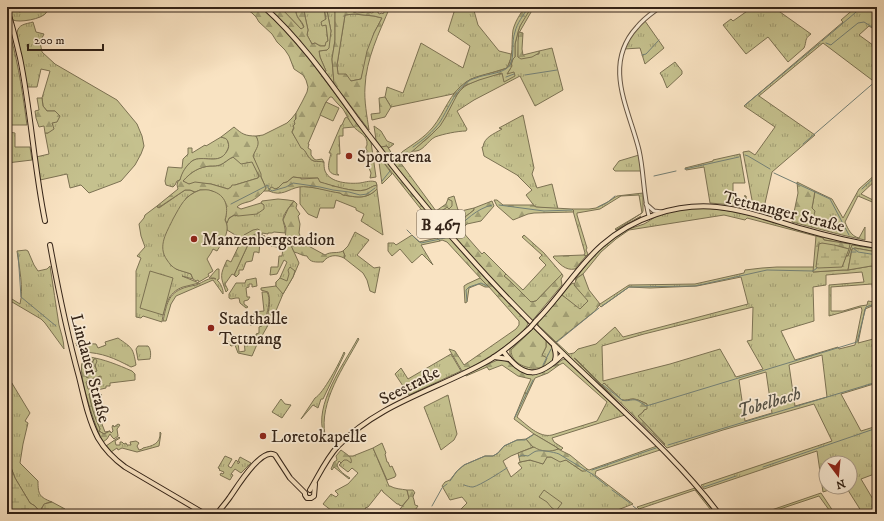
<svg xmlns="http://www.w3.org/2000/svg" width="884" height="521" viewBox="0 0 884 521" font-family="'IM FELL DW Pica',serif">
<defs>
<pattern id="grass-tufts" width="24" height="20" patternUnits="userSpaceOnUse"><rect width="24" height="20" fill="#c5c18e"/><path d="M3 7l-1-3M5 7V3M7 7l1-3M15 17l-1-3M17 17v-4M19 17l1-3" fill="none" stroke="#a19d73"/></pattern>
<pattern id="forest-firs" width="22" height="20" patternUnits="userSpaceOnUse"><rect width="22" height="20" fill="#c5c18e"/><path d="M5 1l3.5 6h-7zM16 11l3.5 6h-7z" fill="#a19d73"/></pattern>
<pattern id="wetland-marsh" width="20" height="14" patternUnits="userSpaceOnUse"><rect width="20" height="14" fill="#c5c18e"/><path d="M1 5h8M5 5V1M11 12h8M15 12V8" fill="none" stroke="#a19d73"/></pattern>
</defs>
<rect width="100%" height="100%" fill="#f9e3c2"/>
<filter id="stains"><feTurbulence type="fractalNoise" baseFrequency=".005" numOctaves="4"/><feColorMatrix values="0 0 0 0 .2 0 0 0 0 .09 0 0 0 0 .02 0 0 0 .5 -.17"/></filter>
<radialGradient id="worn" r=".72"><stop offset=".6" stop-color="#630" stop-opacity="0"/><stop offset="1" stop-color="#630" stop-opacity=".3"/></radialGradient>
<g fill="url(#grass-tufts)" stroke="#7c7253" fill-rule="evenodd">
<path d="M8,7H17L19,12L40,7H47C47,10 48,10 46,13C42,19 19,23 13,20Z"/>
<path d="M280,7H296C295,19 301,19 304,28L301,29Z"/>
<polygon points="303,7 324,7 328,41 325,46 320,46 315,43 312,44 307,35 308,30"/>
<polygon points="328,7 335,7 335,40 332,59 334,84 325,72 326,71 320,57 319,51 327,50 331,31 327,11"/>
<polygon points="454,7 473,7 478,25 499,51 511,54 511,58 507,68 471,79 465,83 453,94 391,107 385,97 387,87 403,93 421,43 463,68 470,46 448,31 455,9"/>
<path d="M530,7H534L519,33L518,57L539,54V51L552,48L563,90L535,106L520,76L474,100L457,111L467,129L466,131C458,131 443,134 435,137C427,141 423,153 412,151C421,143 432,136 439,126C449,114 452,97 464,87C469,83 477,81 483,78C491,76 500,73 507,74L510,69L513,59L515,57V44L518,32L520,26Z"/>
<path d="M753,7H773L811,34C804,39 807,41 804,48L788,62L768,37L746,54L723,25L731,19L733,21Z"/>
<polygon points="856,7 877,7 877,31 869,26 859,35 877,48 877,82 876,83 823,43 759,96 815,135 772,172 763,212 761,213 751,208 752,200 743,152 749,151 755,155 775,127 744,106 843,22 841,20"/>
<polygon points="354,14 374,16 382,18 374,33 361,79 351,81 338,74 337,65 345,15"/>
<polygon points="645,21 664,48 645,64 640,48 624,49 631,35"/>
<path d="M33,22L36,32L44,34L40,42L42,52L55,64L117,100L137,124L142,136L144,146L141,154L135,165L121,181L89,193L81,185L70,188L67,174L40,180L36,157L49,154L45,133H48L52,123L55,111H47L43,106L42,98L50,71L41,69L37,87H27L17,33C18,24 26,24 33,22Z"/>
<path d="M7,38L9,39L11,38C19,67 23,96 27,125H9L8,132L15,133V147H30L32,160L7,163Z"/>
<polygon points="675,62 682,71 682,74 667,88 663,78 660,73"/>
<path d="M296,113L295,124L292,132L301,147C307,150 307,159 314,161C317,162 321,161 324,162C324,165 324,168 325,171C330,183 349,184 360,183C366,182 371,180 376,182L377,185C372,186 369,189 365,190C354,193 330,185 319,182L318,178H301L293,177L287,182L283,183L278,188L275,189L272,188L269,189V191H264L266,188L261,177L253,156C255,149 260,144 256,136L263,135L287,123L292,118Z"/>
<path d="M523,115L534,168L532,174L537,188L552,184L558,209L535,207L526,195L532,190L517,175L484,156L482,147H483C484,137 494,134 502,129L499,128Z"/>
<path d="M347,117L354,127L343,128V136H339L340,154H337V174L339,175C324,175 329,162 331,153H329L341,125H342L345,118Z"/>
<polygon points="374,126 381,131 387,141 394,144 389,148 387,146 381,147 376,140"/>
<path d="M221,137C224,138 227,138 228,142C229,145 229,148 227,151C220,166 203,154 192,161C186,166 183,172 180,180L177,181L175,185L173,187L166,185L165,181L168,167L182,168L183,159L188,154V148H192V153L205,145L206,146Z"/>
<polygon points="740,154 745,183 733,183 733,192 732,192 732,193 733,193 734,201 745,202 746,196 744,196 746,196 746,200 744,206 710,203 704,167 686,170 685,168 713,161 713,160"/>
<polygon points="639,155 641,171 615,171 613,169 619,161"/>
<path d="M233,157C241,162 241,165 252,161L259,176L258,178L235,185L228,189L211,184H188L183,181C190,172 199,167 210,166C214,166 217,166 220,165C225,163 228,159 233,157Z"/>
<path d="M877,173V179L861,194L877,202V204L858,196L845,222C848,229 851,236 859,238L865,227V240L842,235L811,227L814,212L812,208L815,191L832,199L843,218L859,189Z"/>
<path d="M300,186L317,188L340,193L343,195C356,197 366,200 377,189L383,235L361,221L364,214L356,210V208L336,200L334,208H320L317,218L308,214L300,204Z"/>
<path d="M185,190H190L195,192L186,198L176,269L191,274L193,279L182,276L199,283C194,284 188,286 183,287C168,292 164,307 162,322L143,316L141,318L136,317V271L141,258L137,256L145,247L141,236L139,224L144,218L145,215L157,206L159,208Z"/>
<polygon points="643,193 643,211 642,213 616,230 641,216 639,218 617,232 616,230 615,229 642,213 639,195 621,196 600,209 577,213 577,215 587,248 586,250 588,254 586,256 584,255 585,253 573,211 572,209 589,209 596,208 606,203 617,196"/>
<path d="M454,196L458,210L461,211L474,208V210L465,217L464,220L456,229H451L448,226V224C445,220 441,215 442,210L446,208L450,200L448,199V198Z"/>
<path d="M278,199L288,200L294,201C290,206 284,213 283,219C283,223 286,228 285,233L274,232L272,233H268V234L262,233V235L265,236L264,240L260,241L259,253L257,252H254L252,261L246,262L243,270H239V274L236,277L234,275L252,236L260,230L244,235L242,239L227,230C226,220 227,220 234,215H236L264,205L261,203L262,201Z"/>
<path d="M697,208C737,208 775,223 814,234C834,239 856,243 877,247V249L852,245L848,256H846L849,244L824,240L823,238L747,218L745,220L724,215L629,230L616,239L601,252L583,274L577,278L576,281L575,279L577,277C591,258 605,241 626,230C632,228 638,226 644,224C648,222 653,218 657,216C669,211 684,209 697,208Z"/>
<polygon points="355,232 369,240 357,255 374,268 380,267 375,293 370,291 367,280 363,273 344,258 345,256 343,251 348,246"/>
<polygon points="412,235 419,242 437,238 440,241 421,245 433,265 422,254 412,263 400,249 392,256 388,251 388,243 394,243 396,245"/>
<polygon points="524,235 544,253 562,274 536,301 531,302 511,282 504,276 506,274 523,290 546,265 539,258 542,255 522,237"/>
<path d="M285,242L290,243L299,263L293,277L283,294L272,320H271L259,341L256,336V334L259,333V327L262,326V323L252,324L251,326L250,320L267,318C269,309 271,300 268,292L261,290V288L276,286V282L279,280L287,262L284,260L277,274L270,275L271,267H278L279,256H282L283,248L271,246L272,244H282Z"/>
<path d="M26,250L28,251L34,265L38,271L47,269L50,266C53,286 56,305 59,325C61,333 64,341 64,349L45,323L41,319L7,299V296L20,304C24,288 19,267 17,251Z"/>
<path d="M877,265V304L865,309L858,343L877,338V383L841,394L861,431L877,426V473L861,479L877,506V514H863L846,487H850V463H826V487H838L823,492L817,451L704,489L701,485L832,441L814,404L723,430L667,448L664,445L665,444L638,416L643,412L647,404C642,402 638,399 633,399C629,399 626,401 622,400L604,383L602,385L576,359L574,358L627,411H626L536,325L538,324V325L569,354L574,353L578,349L596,344L615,327L623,337L748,304L741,277L697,286L650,288L629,287L601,307L599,305L600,304L629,285L695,284L744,273L745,270L762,268L777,267H814L813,272L843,270H848ZM862,272L864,282L829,285V316L861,307L862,310L855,345L839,349L838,347L795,360L781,331L814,321L813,287L826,285V275ZM872,284L874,302L868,301L867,305L860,306L843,311H831V287ZM753,307L752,340L747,341L763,369L736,377L720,349L670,364L603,381L602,346L644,334ZM822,355L827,397L795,406L789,365ZM766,372L772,413L745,421L739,380Z"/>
<path d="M217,269H219V279L217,280C220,282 224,290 223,294L213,280L176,296L171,304L166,321H163C166,308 167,295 181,289C185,287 191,286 196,285C204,282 208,277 216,279L214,278H209Z"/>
<polygon points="256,278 257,286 252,287 252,284 249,284 249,287 246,288 247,297 250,297 248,300 244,301 244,304 248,307 246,308 240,303 239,298 236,298 231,299 229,298 229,294 236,283 245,283 246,280"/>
<polygon points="480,278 489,287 485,287 479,284 469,288 467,302 465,303 464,286 467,284"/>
<polygon points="573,283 575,284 574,285 576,287 589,301 580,310 562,295 570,285"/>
<path d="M262,292H267C271,299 268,309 266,317L254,318V312L264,311Z"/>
<path d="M530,331L528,335L542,355L546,347V341C548,343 552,347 554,350C561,366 528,380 514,360C511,357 509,354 510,349Z"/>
<polygon points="248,336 255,337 258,342 252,356 238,353 235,345 231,346 227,342 238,341 239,352 245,351 244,341 248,340"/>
<path d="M118,338C132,348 133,347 136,365L134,366L131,367C114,358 103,353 83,352L77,346L76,343L96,344L98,348L106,345L105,342Z"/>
<path d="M358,338L359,339C344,367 319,401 325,435H324C313,405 344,364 358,338Z"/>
<path d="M138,346H148C151,349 151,355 150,359L138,360L136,349Z"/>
<path d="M344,352L345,353L323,399H321L318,408L313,405L301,419L315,398C323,394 340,362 344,352Z"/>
<polygon points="451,354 461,371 409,395 395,374 401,368 408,379"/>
<path d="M89,357C104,359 118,365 132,371L135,374V380L110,383V386H106V388L93,391L99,389L98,381L97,380H101L100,376L91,380L86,377L85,370L87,363L92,364L96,369L94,359L92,363L91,358L82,367V371C81,364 82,360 89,357Z"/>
<path d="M564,359L566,360L625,415L552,438L554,442L563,448L561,450L534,434L514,419L525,392L526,393H528L517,417C527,425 539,438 552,435L597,421L607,402L563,363L559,365H555L562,360Z"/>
<path d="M7,375L30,413L25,421L28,423L23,444L20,463L38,481C38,494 39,497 52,502C45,502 42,506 40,512L35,506L30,503L15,478L9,463L7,466Z"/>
<polygon points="92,392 93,394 94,395 100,394 102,395 94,397 95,408 97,409 94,411 94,412 97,411 105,432 110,431 104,434 99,431 100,429 93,413 89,394"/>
<polygon points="448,395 457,434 454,440 441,450 424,407"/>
<polygon points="281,399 285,404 291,405 282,418 272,412"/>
<path d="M160,432L161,433L159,446L137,452L122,448L118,450L117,448L111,452L106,446L119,437L120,438L115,441L116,445H120V442H122L124,444L126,443L127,445H131L130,442L136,441L139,443L137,446L139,450L142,449L143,448C152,446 161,444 160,432Z"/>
<path d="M526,439L533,447L511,456L503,461L511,477L522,468L518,463C529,459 532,460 543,464L546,457H551L560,461L566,460L582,471L587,470V469L589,470L657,446L660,450L596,471L595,475L633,504L615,511L612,514H460L459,511L467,503L462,497L450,500L442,486L445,482L450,480L457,471L464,465L485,456H493L498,453L504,446L517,440Z"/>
<path d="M373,448L389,486H390C395,489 401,489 407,490L409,498L402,506L399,505V504H397L383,492L382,490H381L380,492L368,507L365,508L366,510L368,509L374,514H336L323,504L331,494L336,497L338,495V494L335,491L348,484L358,473L352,468L348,472L339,465L348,456H353Z"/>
<polygon points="225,456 232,459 228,466 231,468 236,460 238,462 238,464 240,462 238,461 240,457 251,463 241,473 235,469 231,474 233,475 230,480 220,475 221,473 223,474 224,472 219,470 220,469 218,468"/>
<polygon points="695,488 716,514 714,514 695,490 639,509 637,507"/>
<polygon points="821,493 835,514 832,514 819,496 765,514 760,514"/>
</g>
<g fill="url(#forest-firs)" stroke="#7c7253" fill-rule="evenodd">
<path d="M244,7H261L284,30L310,60L371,142L376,177L370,178L371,173L369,168L367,167L366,166C369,162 370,160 369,155L366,154L367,150L366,149V147L367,145C368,134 358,133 353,126C349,120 346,114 343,109C339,105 335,101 332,97H330L326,102L308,144H309L308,148L311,150V155L314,159L316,160L322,159L324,162C321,161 317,162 314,161C307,159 307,150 301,148L292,132L294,128L293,126L295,124L294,121L296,119V113L302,102L307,92L308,87L306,80L303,75L294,69L289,56L285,50L277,42L272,34L259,22L256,17L252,13Z"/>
<path d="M267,7H280L301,29L304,27C301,18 295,19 296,7H303L308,30L307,35L312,44L315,43L320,46H325L326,42L328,41L326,25L322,26L321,22L326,19L324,7H328L327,11L331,31L329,48L327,50L319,51L320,57L326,71L325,72L292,32Z"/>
<path d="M335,7H352L353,12L357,13L368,12L372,13L375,11L378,12L379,14L382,13L383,14L387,7H390C379,33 366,59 365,87C364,101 367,116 369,130L334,84L332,59L335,40ZM354,14L374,16L382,18L374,33L367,51L361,79L351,81L346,74H338L337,65L345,15Z"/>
<path d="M525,7H530L531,8L520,26L518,32L515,44V57L513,59L511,63L512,66L507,74L514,72L515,76L504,82L502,73L479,80L464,86L458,93L445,118L440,126L432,134L400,162L436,211L446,204L448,199L452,201V206L449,209L447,207C444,210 437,211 444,217L443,212L446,211L447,217L448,219L447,222L448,224V226L451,229L456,228L464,220L465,217L474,210V208L492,201L494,206L481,221L467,224L461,230L482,254L484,252L506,274L504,276L511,282L531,302L536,301L562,274L563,276L561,279L562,285L532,321C495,283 459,244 425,203C410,185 394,167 381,147L387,146L396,160L401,155L402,152C413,144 424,138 433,127C445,112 449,94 466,82C478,74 493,74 507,68C514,56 511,43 513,30C515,22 520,14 525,7Z"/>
<polygon points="519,32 523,33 522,49 523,55 539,51 539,53 532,57 521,59 518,57 518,41"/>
<polygon points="385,97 391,107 385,117 372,120 371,114 380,113 379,98"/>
<polygon points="37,98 42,98 43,106 47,111 55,111 60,116 57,122 52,123 54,129 48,133 45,133 44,126 39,127 36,118 35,111 39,110"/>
<path d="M234,127C242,134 245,136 256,136C261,145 256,148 253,156L261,174V177L266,188C264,192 258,197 253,200C248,203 242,202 237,207L241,209L261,203L264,205V209L257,214L238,216L234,215L229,218L227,223L225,220L226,216L221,197L212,191L200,190L195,192L190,190H185L158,208L157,206L178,189L177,185L178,181L180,180C182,172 186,166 192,161C203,154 219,166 227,151C229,148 229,145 228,142C227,138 224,138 221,137ZM233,157L241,164L252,162L259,176L258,178L235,185H232L231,187L228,189L211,184L195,182L189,184L183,181C191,172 199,167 210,166C214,166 217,166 220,165C225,163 228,159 233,157Z"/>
<path d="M377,151L406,185L526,320L528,324C520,340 481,362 464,371H462L449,349L455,351L464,365L516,329L519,325V321L489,287L482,280L447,242L442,240L440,241L437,238L443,237L378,155Z"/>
<path d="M293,177L301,178V179L318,178L320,182C331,185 354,193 365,190C369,189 372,186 377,185V189C366,200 357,197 343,195L340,193C329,192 310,185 299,187C288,189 282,197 269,191L270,188L272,187L275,189L278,188L283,183L287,182Z"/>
<polygon points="797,182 815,191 812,208 815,211 811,227 792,222 798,193"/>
<polygon points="494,200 497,200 503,205 533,205 536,207 572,209 574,211 573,212 534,213 528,214 513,220 497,206"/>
<path d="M294,201L297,204L296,208L300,214L298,216L300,224L299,233L303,243L325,255C331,251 337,254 343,251L345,256L344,258C336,254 328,255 323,262C316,262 310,263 307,256C302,256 299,253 294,252L290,243L285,242L286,228L283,220L288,209Z"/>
<path d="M258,229L260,231L252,236L234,275L232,274L225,284L228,290L226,292C220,276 220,275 227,260L231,262L244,235L253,230Z"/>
<polygon points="816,236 823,238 824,240 850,244 849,249 834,245 842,267 846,256 848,256 852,245 877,249 877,252 855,248 852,249 848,270 843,270 813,272"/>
<path d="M584,255L586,256L575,269C565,271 559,263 553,257L554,256H557Z"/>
<polygon points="290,267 295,271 293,277 283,294 276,286 276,282 280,278 287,281 289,274 288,270"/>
<polygon points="583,274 589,290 600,304 595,311 556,342 538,325 538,323 562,295 580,309 588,301 574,285 577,278"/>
<path d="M534,328L546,341V347L542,355L547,358C546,360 545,364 543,366C541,368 539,368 537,368C526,369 511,363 511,350Z"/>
<path d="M88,357L91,358L92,363L95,358L97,361L95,366L97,371L95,372L92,371L90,369L92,364L87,363L85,370L86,377L91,379L101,376V380H97V382L93,383L89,381L86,382L88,389H90L93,390V392L89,394C91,406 95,419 100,429L99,431L104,434L110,431L111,433L113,431L112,427L113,425L114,427L118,424L120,425L117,429L118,436L114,439L112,437L110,434L107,439L103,442C96,429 78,377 82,364C83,361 85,359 88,357Z"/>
<path d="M500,359C509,361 510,365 518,369C523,372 531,373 536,373C545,373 551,364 559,365L548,373L535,378L528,393L526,394L525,392L531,379L518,376L502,365L489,370L487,367L466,376L465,374Z"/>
<path d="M604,383L622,400C626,401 629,399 633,399C638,399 642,402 647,404V409L644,410L643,412L638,416L665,445H664L602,385Z"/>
<polygon points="534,447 554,450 558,449 570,455 587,469 587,470 586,471 582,471 566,460 560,462 551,457 547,457 546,459 543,464 530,460 520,462 518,453"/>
<path d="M341,450C346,454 353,457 351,463L347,460H344L341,463L339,461L337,465C339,471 345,475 350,478L349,479L334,467L332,470L331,469L334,462L337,460L336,456Z"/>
<polygon points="407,490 413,490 415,493 414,494 413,497 414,500 415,505 418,506 412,514 396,514 409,498"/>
</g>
<g fill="url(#wetland-marsh)" stroke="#7c7253">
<polygon points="822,243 834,245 849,249 842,267 818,268 816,267 819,244"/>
<polygon points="855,248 877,252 877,265 848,270 852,249"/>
<polygon points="9,462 15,478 30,503 35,506 40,512 44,504 52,502 65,509 63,514 7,514 7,466"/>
</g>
<g fill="#c5c18e" stroke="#7c7253">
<polygon points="326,102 339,108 333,121 320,115"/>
<polygon points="378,155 392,174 382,184"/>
<path d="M200,190C204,190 208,189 212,191C226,195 229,207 225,220C231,231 223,241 217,251L213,249L211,253L207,259L213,271L208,274L209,276L199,282L198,280L196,281L193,279L191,274C186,272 180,271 176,269C172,267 169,263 167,260C157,246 167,232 173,219C181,205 184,196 200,190Z"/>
<polygon points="150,271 173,278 163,315 140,308"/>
<path d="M534,434L556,447L558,449C551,452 541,452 534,447H533L526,439Z"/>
<polygon points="382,443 386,453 385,454 387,462 388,462 390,467 392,466 396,475 395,477 387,480 373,448"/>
<polygon points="544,490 562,503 556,511 551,507 547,502 539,497"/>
</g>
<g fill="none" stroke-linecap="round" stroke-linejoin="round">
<g stroke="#748076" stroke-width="1">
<polyline points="822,41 862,7"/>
<polyline points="826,43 831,45 832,44 858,23 864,22 877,30"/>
<polyline points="642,55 646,54 659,40"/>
<polyline points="525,75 557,70"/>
<polyline points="506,77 514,74"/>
<polyline points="745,105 820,43"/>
<polyline points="803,144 877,80"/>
<path d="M413,147C423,140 433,132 440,122C447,111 455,91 465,84C468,81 472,79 476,78C484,74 505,74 510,65C515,55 511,43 515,32C517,23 523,16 528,8"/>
<polyline points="745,155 748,156 770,169"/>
<polyline points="396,160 407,152"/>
<polyline points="685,169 739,157"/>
<polyline points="774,173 830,199 849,235"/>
<polyline points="654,176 676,171"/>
<polyline points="382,181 390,171"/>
<polyline points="862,189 877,175"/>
<polyline points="231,204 268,185 268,188 272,191 286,187 293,183 320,187 333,190 349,192 360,195 367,194 375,188"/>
<polyline points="499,205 544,211 572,210"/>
<polyline points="598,207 608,202 615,196"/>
<polyline points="407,230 411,234"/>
<path d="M454,231C466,220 476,209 492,205"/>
<polyline points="413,236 421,243 445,238"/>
<polyline points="853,248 858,252 877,255"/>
<polyline points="851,252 856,252"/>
<polyline points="18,253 21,297 56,326"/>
<polyline points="467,301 466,290 469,287 481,283 487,286"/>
<polyline points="602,306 629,287 695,286 767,270 813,271 817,268"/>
<polyline points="557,342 599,308"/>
<polyline points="543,365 551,349"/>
<path d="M603,385L622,400C627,402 631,399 636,400C639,401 643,404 646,406L653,404L857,342L866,307L877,303"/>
<polyline points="515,417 533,380"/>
<polyline points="668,445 877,382"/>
<path d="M519,457L522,455L528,456C530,455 532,453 534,452C538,449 554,452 559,454L592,474L607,486"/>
<polyline points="763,467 877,428"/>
<polyline points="592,470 656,448"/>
<polyline points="450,481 457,471 464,465 485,456 493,456 498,453 504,446 517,440 525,440 533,435"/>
<path d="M464,485C467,486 470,487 473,487C481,485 499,473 507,468"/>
<polyline points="443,487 447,484"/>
<polyline points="704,487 736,476"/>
<polyline points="612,490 630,503"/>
<polyline points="432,506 442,488"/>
<polyline points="633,506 643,514"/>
<polyline points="7,513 9,514"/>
</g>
<g stroke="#655442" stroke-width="5">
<g id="minor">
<polyline points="646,204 654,211 662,212"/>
<path d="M649,216C643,194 644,172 639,150C629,109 602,65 637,27C643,19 652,13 660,7"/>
</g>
</g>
<g stroke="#342418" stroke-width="6">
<g id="major">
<path d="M264,7C301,40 329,81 358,121C392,166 428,211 466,253C507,300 551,343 596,385C639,426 683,466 719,514"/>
<path d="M7,10C13,26 16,42 20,58C31,112 34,167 45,221"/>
<path d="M50,245C58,289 67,333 79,377C84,397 88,419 98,438C105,450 114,459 125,467L200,511L204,514"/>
<path d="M536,321C560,297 577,267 602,245C633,218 676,203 717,207C747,210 775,221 803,229C827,236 852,242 877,246"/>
<path d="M554,346C555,351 557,355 555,360"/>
<path d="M503,351C524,380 539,378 563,354"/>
<polyline points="494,357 509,359"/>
<path d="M310,490C319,475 326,459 338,446C380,403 436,390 486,362C502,353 516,341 530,328"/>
<path d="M217,514C221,508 226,503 230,497C237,487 262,446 275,455L290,478L305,493V495L307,498H311L314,496L315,484"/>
</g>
</g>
<use href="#minor" stroke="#fbedd7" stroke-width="3"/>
<use href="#major" stroke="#f9e3c2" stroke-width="4"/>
<g stroke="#342418" stroke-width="6" stroke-linecap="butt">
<polyline id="major-bridge" points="530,328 536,321"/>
</g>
<use href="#major-bridge" stroke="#f9e3c2" stroke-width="4"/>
</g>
<g fill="#8f2418" stroke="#fbedd7" stroke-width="1.5">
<circle cx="349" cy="156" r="4"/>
<circle cx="194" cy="239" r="4"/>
<circle cx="211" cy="328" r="4"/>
<circle cx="263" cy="436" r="4"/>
</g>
<g text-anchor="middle" stroke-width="3.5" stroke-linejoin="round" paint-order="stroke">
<rect fill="#fbedd7" stroke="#706051" stroke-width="1" x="417" y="210" width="48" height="28" rx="3"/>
<g font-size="16" font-weight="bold" fill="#342418">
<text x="441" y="230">B 467</text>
</g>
<g font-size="17" fill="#342418" stroke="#fbedd7" text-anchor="start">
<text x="357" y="162">Sportarena</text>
<text x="202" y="245">Manzenbergstadion</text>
<text x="219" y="324">Stadthalle<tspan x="219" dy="20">Tettnang</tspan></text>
<text x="271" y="442">Loretokapelle</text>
</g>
<g font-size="17" fill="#342418" stroke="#fbedd7">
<text transform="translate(784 211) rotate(14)" y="6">Tettnanger Straße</text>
<text transform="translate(91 368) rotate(75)" y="6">Lindauer Straße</text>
<text transform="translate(409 385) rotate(-27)" y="6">Seestraße</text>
</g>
<g font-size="18" font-style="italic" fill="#545247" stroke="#fbedd7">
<text transform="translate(769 402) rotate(-17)" y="6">Tobelbach</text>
</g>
</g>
<rect width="884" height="521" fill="none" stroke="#f9e3c2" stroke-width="24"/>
<rect x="8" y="8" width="868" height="505" fill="none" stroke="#342418" stroke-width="2"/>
<rect x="12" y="12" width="860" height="497" fill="none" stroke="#342418"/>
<g transform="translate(838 475) rotate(164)"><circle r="19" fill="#fbedd7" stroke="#ab9d8b"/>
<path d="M0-3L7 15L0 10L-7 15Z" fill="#8f2418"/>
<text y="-6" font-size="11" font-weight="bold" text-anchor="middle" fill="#342418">N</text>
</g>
<path d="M28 44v6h75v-6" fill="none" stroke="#342418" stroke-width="2"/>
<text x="34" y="44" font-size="12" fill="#342418" stroke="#fbedd7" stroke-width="3" paint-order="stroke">200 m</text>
<rect width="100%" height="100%" filter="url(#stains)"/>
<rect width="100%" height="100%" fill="url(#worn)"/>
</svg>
